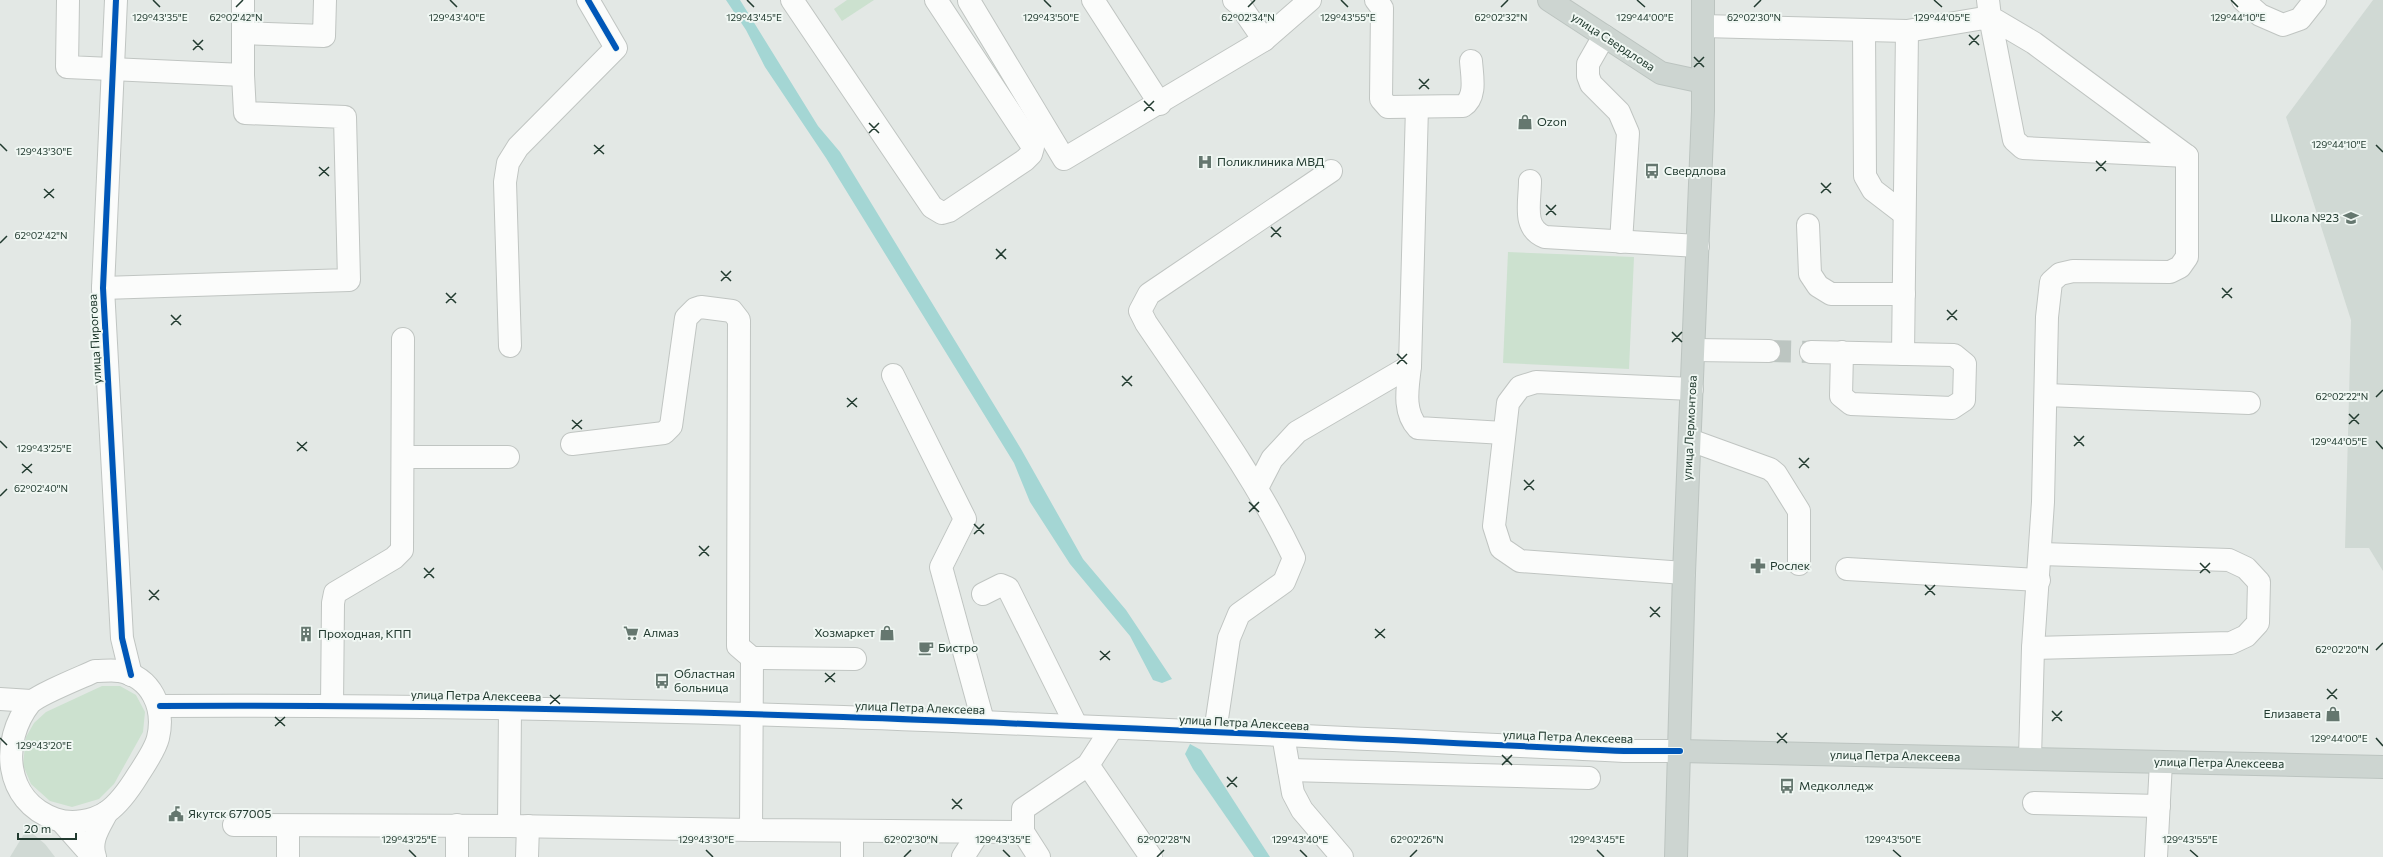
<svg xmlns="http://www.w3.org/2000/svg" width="2383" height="857" viewBox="0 0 2383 857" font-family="Commissioner,sans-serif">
<rect width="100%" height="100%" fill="#e3e8e5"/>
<g fill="#d0d9d4">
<polygon points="2373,0 2383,0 2383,571 2369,548 2345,548 2351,320 2286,117"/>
<polygon points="27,829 45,844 55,857 10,857"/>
</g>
<g fill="#cce1cf">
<polygon points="847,0 874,0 842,21 834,9"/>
<polygon points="1508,252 1634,257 1629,369 1503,363"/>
<polygon points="102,686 120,686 136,695 145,712 143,732 114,784 99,799 72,807 50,801 31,784 23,765 26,737 34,723 46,712"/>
</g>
<g fill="#a4d6d4">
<polygon points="726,0 740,0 818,126 840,152 1021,449 1083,559 1126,610 1172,679 1162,683 1153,680 1130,636 1070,564 1030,502 1014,463 826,158 765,67 746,30"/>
<polygon points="1190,744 1201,750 1270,857 1254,857 1193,769 1185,754"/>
</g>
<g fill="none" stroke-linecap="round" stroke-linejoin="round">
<polyline stroke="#bcc5c1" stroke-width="22" stroke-dasharray="22 11" stroke-linecap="butt" points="1769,351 1811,352"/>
<g stroke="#c0c5c2" stroke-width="24">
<g id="minor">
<polyline points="68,0 67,67 243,75 243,0"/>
<polyline points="116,0 103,288 122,638 131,675"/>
<polyline points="792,0 932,207 942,213 949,211 1025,160 1031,154 1033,147 936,0"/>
<polyline points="970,0 969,1 1064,159 1264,40 1310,0"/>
<polyline points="1093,0 1160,104"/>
<polyline points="1234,0 1240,5 1264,40"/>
<path d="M1376,0L1382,8L1381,99L1388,107L1463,106C1477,97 1472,76 1471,61"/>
<polyline points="2243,0 2260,15 2283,25 2300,19 2315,0"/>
<polyline points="1703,26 1907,31 1903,354"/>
<polyline points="1907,31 1990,17 2034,43 2187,156 2023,148 2014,140 1990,17 1988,0"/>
<polyline points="1864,32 1865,176 1873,190 1903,213"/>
<polyline points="243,33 324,36 325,0"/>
<polyline points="1604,36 1588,64 1588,76 1591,84 1619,112 1628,133 1621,242"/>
<path d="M1530,181C1530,203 1522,228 1545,237L1698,246"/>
<polyline points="1808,225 1810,274 1818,286 1831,294 1904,294"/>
<polyline points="103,288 349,280 345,117 245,113 243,75"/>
<polyline points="510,346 505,182 508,163 518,147 616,48 588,0"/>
<polyline points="1694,350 1769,351"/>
<polyline points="1811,352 1954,355 1965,364 1964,400 1952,408 1851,404 1841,396 1842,352"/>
<path d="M1410,366C1408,386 1402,411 1418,428L1504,433"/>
<polyline points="893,375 965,519 941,567 983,721"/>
<polyline points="2046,395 2249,403"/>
<polyline points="1690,440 1770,469 1776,474 1799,511 1799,564"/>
<polyline points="572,444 664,433 671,426 686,318 695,309 701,307 732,311 739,320 738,646 752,658 855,659"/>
<polyline points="404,457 508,457"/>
<polyline points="1257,488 1272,459 1297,432 1410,366 1417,107"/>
<polyline points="1847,569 2039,580"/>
<polyline points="1684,573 1520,561 1501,548 1494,526 1508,403 1520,387 1536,382 1692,389"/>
<polyline points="983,594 1001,585 1008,588 1076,725"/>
<polyline points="2033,648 2231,643 2246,636 2258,623 2259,582 2246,568 2229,560 2041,554"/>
<polyline points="752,658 751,830 1023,832"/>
<path d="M95,671C103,671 112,670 119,671C152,677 165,708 158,738C155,750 145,764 138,775C130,788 120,803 107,812C93,821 72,825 55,819C4,801 0,741 30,703C39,694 82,677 95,671Z"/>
<polyline points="0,699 31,701"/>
<polyline points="332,705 333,603 335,593 394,558 402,550 403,339"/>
<path d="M160,706C648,703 1136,728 1624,751H1680"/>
<path d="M1215,732L1229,638L1239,614L1284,582L1294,558C1254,474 1198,400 1146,323L1140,311L1149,294L1331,171"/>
<polyline points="1283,735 1293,793 1302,810 1342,857"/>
<polyline points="2030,758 2033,648 2043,502 2047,317 2051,282 2060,274 2073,271 2170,272 2180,267 2187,257 2187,156"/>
<polyline points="1088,765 1151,857"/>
<polyline points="1289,770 1589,778"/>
<polyline points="2034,803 2159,806"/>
<polyline points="62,822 93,857"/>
<polyline points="234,825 509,826 751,830"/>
<polyline points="509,826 510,708"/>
<path d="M95,857C89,840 100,826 107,812"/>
<polyline points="288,857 288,826"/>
<polyline points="457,857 457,825"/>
<polyline points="527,857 528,826"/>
<polyline points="852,857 852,831"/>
<polyline points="963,857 979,832"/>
<polyline points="1039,857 1023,832 1023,809 1088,765 1112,728"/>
<polyline points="2156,857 2161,762"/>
</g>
</g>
<g stroke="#bcc4c0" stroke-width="24">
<g id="major">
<polyline points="1549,0 1661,73 1703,82"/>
<polyline points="1680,751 2383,767"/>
<polyline points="1676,857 1684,573 1703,111 1703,0"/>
</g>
</g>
<use href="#minor" stroke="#fbfcfb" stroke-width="22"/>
<use href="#major" stroke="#cdd5d1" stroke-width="22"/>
<g stroke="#f0f7f3" stroke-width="8">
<g id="cycleway">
<polyline points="116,0 103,288 122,638 131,675"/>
<polyline points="588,0 616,48"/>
<path d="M160,706C648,703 1136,728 1624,751H1680"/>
</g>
</g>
<use href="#cycleway" stroke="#0057b8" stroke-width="6"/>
</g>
<path fill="none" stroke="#213a2f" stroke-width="1.5" d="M153,0L160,7M450,0L457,7M747,0L754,7M1044,0L1051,7M1341,0L1348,7M1637,0L1645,7M1934,0L1942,7M2231,0L2238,7M236,7L243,0M1248,7L1255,0M1501,7L1508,0M1754,7L1761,0M1969,35L1979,45M193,40L203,50M1969,45L1979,35M193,50L203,40M1694,57L1704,67M1694,67L1704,57M1419,79L1429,89M1419,89L1429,79M1144,101L1154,111M1144,111L1154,101M869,123L879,133M869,133L879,123M0,144L7,151M594,145L604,154M2376,145L2383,152M594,154L604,145M2096,161L2106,171M319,167L329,176M2096,171L2106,161M319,176L329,167M1821,183L1831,193M44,189L54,198M1821,193L1831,183M44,198L54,189M1546,205L1556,215M1546,215L1556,205M1271,227L1281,237M1271,237L1281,227M0,243L7,236M996,249L1006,259M996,259L1006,249M721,271L731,281M721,281L731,271M2222,288L2232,298M446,293L456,303M2222,298L2232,288M446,303L456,293M1947,310L1957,320M171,315L181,325M1947,320L1957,310M171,325L181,315M1672,332L1682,342M1672,342L1682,332M1397,354L1407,364M1397,364L1407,354M1122,376L1132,386M1122,386L1132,376M2376,397L2383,390M847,398L857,407M847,407L857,398M2349,414L2359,424M572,420L582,429M2349,424L2359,414M572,429L582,420M2074,436L2084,446M0,441L7,448M2376,441L2383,449M297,442L307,451M2074,446L2084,436M297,451L307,442M1799,458L1809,468M22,464L32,473M1799,468L1809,458M22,473L32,464M1524,480L1534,490M1524,490L1534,480M0,496L7,489M1249,502L1259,512M1249,512L1259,502M974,524L984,534M974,534L984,524M699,546L709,556M699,556L709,546M2200,563L2210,573M424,568L434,578M2200,573L2210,563M424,578L434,568M1925,585L1935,595M149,590L159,600M1925,595L1935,585M149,600L159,590M1650,607L1660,617M1650,617L1660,607M1375,629L1385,638M1375,638L1385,629M2376,650L2383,643M1100,651L1110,660M1100,660L1110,651M825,673L835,682M825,682L835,673M2327,689L2337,699M550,695L560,704M2327,699L2337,689M550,704L560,695M2052,711L2062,721M275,717L285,726M2052,721L2062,711M275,726L285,717M1777,733L1787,743M0,738L7,745M2376,738L2383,746M1777,743L1787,733M1502,755L1512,765M1502,765L1512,755M1227,777L1237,787M1227,787L1237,777M952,799L962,809M952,809L962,799M409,850L416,857M706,850L713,857M1003,850L1010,857M1300,850L1307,857M1597,850L1604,857M1893,850L1901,857M2190,850L2198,857M904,857L911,850M1157,857L1164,850M1410,857L1417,850"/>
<defs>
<g id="shop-bare" transform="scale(1.2)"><path d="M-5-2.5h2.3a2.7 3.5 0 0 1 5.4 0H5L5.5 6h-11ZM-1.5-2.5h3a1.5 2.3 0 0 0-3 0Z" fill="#65776f" stroke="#f0f7f3" stroke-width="2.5" paint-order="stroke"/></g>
<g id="hospital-bare" transform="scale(1.2)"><path d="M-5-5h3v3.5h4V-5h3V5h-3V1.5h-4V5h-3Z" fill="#65776f" stroke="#f0f7f3" stroke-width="2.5" paint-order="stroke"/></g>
<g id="bus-bare" transform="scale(1.2)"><path d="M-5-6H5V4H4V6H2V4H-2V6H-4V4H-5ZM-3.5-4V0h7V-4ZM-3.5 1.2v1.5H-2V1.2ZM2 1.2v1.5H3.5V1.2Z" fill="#65776f" stroke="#f0f7f3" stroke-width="2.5" paint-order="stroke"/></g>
<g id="school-bare" transform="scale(1.2)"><path d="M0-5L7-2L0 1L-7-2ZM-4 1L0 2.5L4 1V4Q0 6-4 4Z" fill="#65776f" stroke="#f0f7f3" stroke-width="2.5" paint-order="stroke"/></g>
<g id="pharmacy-bare" transform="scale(1.2)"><path d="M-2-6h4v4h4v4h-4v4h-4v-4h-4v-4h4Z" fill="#65776f" stroke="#f0f7f3" stroke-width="2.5" paint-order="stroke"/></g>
<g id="supermarket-bare" transform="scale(1.2)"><path d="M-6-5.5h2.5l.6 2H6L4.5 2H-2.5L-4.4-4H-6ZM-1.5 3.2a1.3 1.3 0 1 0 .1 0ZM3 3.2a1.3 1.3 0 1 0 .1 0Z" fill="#65776f" stroke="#f0f7f3" stroke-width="2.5" paint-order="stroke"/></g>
<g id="building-bare" transform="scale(1.2)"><path d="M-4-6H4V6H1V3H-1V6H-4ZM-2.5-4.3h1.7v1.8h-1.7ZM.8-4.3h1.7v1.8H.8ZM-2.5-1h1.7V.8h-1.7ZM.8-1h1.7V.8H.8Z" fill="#65776f" stroke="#f0f7f3" stroke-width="2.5" paint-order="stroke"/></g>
<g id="cafe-bare" transform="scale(1.2)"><path d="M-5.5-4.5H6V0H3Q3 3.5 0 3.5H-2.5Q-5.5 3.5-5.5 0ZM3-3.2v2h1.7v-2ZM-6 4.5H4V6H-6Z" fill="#65776f" stroke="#f0f7f3" stroke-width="2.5" paint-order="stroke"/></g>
<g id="civic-bare" transform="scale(1.2)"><path d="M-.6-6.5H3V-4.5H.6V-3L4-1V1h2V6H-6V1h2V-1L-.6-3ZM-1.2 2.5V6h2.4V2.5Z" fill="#65776f" stroke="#f0f7f3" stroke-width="2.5" paint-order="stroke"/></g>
</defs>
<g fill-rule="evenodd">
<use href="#shop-bare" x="1525" y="122"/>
<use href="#hospital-bare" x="1205" y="162"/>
<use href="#bus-bare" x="1652" y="171"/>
<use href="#school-bare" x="2351" y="218"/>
<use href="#pharmacy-bare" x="1758" y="566"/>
<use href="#supermarket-bare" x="631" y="633"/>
<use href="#shop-bare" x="887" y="633"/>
<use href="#building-bare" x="306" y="634"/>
<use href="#cafe-bare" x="926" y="648"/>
<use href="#bus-bare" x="662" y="681"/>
<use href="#shop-bare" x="2333" y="714"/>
<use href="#bus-bare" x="1787" y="786"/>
<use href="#civic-bare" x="176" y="814"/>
</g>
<g text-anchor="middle" stroke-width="4" stroke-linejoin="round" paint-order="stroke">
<g font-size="12" fill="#213a2f" stroke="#f0f7f3">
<text transform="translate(1613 42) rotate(33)" y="4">улица Свердлова</text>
<text transform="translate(95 339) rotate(-93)" y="4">улица Пирогова</text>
<text transform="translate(1690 428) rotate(-87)" y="4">улица Лермонтова</text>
<text transform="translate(476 696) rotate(1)" y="4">улица Петра Алексеева</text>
<text transform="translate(920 708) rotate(2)" y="4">улица Петра Алексеева</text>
<text transform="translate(1244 723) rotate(3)" y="4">улица Петра Алексеева</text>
<text transform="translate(1568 737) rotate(2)" y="4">улица Петра Алексеева</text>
<text transform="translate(1895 756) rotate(1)" y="4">улица Петра Алексеева</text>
<text transform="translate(2219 763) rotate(1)" y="4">улица Петра Алексеева</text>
</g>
<g font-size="12" fill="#213a2f" stroke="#f0f7f3" text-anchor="start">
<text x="1537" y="126">Ozon</text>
<text x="1217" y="166">Поликлиника МВД</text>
<text x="1664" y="175">Свердлова</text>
<text x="2339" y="222" text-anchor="end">Школа №23</text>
<text x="1770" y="570">Рослек</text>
<text x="643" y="637">Алмаз</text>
<text x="875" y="637" text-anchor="end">Хозмаркет</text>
<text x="318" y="638">Проходная, КПП</text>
<text x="938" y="652">Бистро</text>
<text x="674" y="678">Областная<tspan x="674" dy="14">больница</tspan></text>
<text x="2321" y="718" text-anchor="end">Елизавета</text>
<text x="1799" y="790">Медколледж</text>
<text x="188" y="818">Якутск 677005</text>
</g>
</g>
<g font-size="10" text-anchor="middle" fill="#213a2f" stroke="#f0f7f3" stroke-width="4" stroke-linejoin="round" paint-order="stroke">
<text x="160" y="21">129°43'35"E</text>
<text x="754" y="21">129°43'45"E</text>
<text x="1051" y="21">129°43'50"E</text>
<text x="1348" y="21">129°43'55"E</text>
<text x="1645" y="21">129°44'00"E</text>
<text x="236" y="21">62°02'42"N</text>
<text x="457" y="21">129°43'40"E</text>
<text x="1754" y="21">62°02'30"N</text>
<text x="1942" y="21">129°44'05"E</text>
<text x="1248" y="21">62°02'34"N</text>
<text x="1501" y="21">62°02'32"N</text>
<text x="2238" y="21">129°44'10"E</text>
<text x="2339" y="148">129°44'10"E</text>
<text x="44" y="155">129°43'30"E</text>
<text x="41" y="239">62°02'42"N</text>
<text x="2342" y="400">62°02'22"N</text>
<text x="2339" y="445">129°44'05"E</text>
<text x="44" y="452">129°43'25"E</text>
<text x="41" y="492">62°02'40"N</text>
<text x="2342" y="653">62°02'20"N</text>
<text x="2339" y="742">129°44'00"E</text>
<text x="44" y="749">129°43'20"E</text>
<text x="911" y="843">62°02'30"N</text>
<text x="1164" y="843">62°02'28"N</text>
<text x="1417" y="843">62°02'26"N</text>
<text x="409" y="843">129°43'25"E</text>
<text x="706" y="843">129°43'30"E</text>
<text x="1003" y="843">129°43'35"E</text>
<text x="1300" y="843">129°43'40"E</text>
<text x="1597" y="843">129°43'45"E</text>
<text x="1893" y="843">129°43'50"E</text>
<text x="2190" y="843">129°43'55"E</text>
</g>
<path d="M18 833v6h58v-6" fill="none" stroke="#213a2f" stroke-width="2"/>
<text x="24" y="833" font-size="12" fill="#213a2f" stroke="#f0f7f3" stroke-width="3" paint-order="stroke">20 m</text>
</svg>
